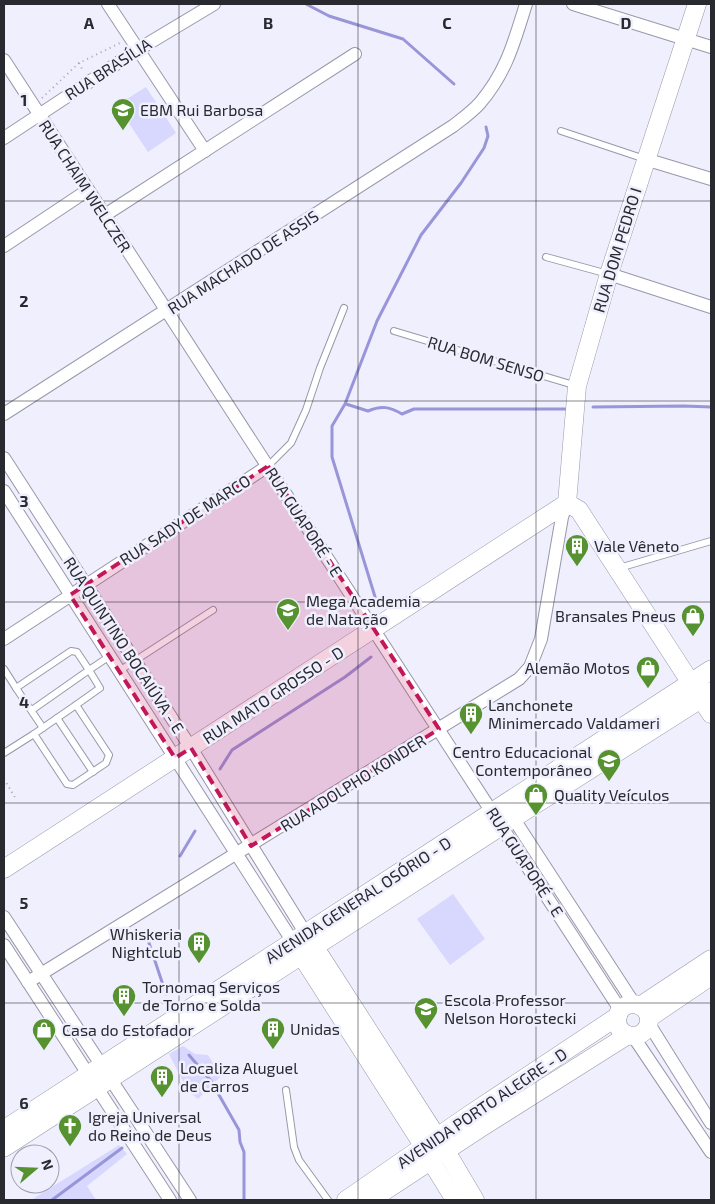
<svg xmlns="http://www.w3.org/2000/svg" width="715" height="1204" viewBox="0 0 715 1204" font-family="'Exo 2',sans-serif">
<rect width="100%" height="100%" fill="#efeffe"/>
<g fill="#d8d8fe">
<polygon points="146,87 176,133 148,152 117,105"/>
<polygon points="453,894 485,939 450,965 417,919"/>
<polygon points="183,1046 195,1054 208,1055 221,1076 198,1099 188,1091 169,1054"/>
<polygon points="119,1145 127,1154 87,1186 96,1200 31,1200"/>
</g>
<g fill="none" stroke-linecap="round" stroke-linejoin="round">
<g stroke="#9896d9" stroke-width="3">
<polyline points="306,4 329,16 403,39 454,84"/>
<path d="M346,404L368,411C382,405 390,407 402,414L414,409H565"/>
<polyline points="593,407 684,406 711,407"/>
<polyline points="376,600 332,457 332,426 345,404 377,321 421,235 461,183 484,148 488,136 486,127"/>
<polyline points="220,769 232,750 345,677 371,657"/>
<polyline points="180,856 195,831"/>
<polyline points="145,931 166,994"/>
<polyline points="189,1055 211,1081 239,1130 240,1142 244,1152 244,1199"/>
<polyline points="52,1200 122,1148"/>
</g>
<g stroke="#9898a9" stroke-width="8">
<g id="lane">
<polyline points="561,131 645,159"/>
<polyline points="546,257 608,274"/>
<polyline points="394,331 577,386"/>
<polyline points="268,466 291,443 306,410 320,368 344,308"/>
<polyline points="619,568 711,541"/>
<polyline points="4,669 16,688 71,651 77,652 89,670 110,656"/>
<polyline points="119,671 213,610"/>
<polyline points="16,688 43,728"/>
<polygon points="76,705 109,755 106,763 73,785 67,784 34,734"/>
<polyline points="32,710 89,670 100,688 76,705"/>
<polyline points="57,718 93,772"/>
<polyline points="4,753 34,734"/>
<polyline points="286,1090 294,1147 299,1160 328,1200"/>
</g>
</g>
<g stroke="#9898a9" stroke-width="14">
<g id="street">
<polyline points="108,4 205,151"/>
<polyline points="573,4 711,47"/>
<polyline points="4,60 621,1011"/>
<polyline points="4,138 139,49 214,4"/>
<polyline points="645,159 711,179"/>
<polyline points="105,215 355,54"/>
<polyline points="4,246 88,190"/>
<polyline points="609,274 711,307"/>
<path d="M4,414L453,126C462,119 472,112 480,103C507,71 514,42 526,4"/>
<polyline points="4,458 191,748 306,934"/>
<polyline points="4,491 293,942"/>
<polyline points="4,639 268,466"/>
<polyline points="510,813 635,1005"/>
<polyline points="4,917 190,1200"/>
<polyline points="4,945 170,1200"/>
<polyline points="28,982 519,679 530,667 541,639 562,517 567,503"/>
<polyline points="649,1024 711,1123"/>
<polyline points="633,1036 711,1152"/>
</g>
</g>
<g stroke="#9898a9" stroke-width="19">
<g id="secondary">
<polyline points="567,503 577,386 609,274 697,4"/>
<polyline points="567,503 579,510 711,714"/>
<polyline points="4,869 567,503"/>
<polyline points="314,946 437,1137"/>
<polyline points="301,955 424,1147"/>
<circle cx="633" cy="1020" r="16"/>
<polyline points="640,1006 711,959"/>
<polyline points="649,1018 711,976"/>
<polyline points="446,1151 475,1200"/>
<polyline points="431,1161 455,1200"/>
<polyline points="346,1200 469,1115 618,1016"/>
<polyline points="371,1200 479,1129 628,1035"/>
</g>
</g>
<g stroke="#9898a9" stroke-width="20">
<g id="primary">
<polyline points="4,1130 711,670"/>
<polyline points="4,1147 502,825 711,692"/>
</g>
</g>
<g stroke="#a6a6b2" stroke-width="2" stroke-dasharray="1 4" stroke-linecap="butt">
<polyline points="79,63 83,71"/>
<polyline points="42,98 79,63 120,43"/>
<polyline points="4,779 16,799"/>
</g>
<use href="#lane" stroke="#fff" stroke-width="6"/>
<use href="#street" stroke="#fff" stroke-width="12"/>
<use href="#secondary" stroke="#fff" stroke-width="18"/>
<use href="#primary" stroke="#fff" stroke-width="19"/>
</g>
<path fill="#c2185b" fill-opacity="0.2" stroke="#c2185b" stroke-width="4" stroke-dasharray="10 6" stroke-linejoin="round" d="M268,466L439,729L251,846L191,748L175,758L70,595Z"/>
<path fill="none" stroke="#292930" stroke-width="1" stroke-opacity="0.55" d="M179,4V1200M358,4V1200M536,4V1200M4,201H711M4,401H711M4,602H711M4,803H711M4,1003H711"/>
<defs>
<g id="school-pin" transform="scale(1.25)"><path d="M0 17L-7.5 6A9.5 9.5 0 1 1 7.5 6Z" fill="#579231" stroke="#efeffe"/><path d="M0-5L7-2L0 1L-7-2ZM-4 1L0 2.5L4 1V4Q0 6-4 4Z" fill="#fff"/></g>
<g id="building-pin" transform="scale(1.25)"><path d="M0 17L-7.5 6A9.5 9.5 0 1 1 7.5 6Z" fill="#579231" stroke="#efeffe"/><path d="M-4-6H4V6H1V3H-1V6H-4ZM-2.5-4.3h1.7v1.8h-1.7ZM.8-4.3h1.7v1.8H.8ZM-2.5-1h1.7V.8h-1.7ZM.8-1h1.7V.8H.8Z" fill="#fff"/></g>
<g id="shop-pin" transform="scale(1.25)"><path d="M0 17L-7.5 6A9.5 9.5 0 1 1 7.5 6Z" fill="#579231" stroke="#efeffe"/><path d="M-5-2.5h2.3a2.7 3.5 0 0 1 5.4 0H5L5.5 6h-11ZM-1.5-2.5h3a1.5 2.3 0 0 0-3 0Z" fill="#fff"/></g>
<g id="church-pin" transform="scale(1.25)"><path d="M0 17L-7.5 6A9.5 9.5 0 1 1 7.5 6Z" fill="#579231" stroke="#efeffe"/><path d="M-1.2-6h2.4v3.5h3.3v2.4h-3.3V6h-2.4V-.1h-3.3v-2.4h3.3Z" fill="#fff"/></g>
</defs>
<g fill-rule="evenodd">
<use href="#school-pin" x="123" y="110"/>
<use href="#building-pin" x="577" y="546"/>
<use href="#school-pin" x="288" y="610"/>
<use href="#shop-pin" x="693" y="616"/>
<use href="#shop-pin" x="648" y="668"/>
<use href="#building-pin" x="471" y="714"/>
<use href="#school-pin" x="609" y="761"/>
<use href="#shop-pin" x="536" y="795"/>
<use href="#building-pin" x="199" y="943"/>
<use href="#building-pin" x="124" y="996"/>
<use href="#school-pin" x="426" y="1009"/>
<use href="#building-pin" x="273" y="1029"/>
<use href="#shop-pin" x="44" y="1030"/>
<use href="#building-pin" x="162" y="1077"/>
<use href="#church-pin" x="70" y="1126"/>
</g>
<g text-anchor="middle" stroke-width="5" stroke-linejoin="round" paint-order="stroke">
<g font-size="16" fill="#292930" stroke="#efeffe">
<text transform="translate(108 69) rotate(-33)" y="6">RUA BRASÍLIA</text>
<text transform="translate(85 186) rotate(57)" y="6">RUA CHAIM WELCZER</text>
<text transform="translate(617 250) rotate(-73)" y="6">RUA DOM PEDRO I</text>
<text transform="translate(243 262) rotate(-33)" y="6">RUA MACHADO DE ASSIS</text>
<text transform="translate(486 359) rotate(17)" y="6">RUA BOM SENSO</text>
<text transform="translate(185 520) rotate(-33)" y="6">RUA SADY DE MARCO</text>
<text transform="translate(304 522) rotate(57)" y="6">RUA GUAPORÉ - E</text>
<text transform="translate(124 645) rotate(57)" y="6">RUA QUINTINO BOCAIÚVA - E</text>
<text transform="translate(273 695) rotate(-33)" y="6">RUA MATO GROSSO - D</text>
<text transform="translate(353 783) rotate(-32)" y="6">RUA ADOLPHO KONDER</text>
<text transform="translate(525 862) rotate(57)" y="6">RUA GUAPORÉ - E</text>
<text transform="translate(358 900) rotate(-33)" y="6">AVENIDA GENERAL OSÓRIO - D</text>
<text transform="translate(482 1108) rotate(-34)" y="6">AVENIDA PORTO ALEGRE - D</text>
</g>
<g font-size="16" fill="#292930" stroke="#efeffe" text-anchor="start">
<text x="140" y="116">EBM Rui Barbosa</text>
<text x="594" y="552">Vale Vêneto</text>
<text x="306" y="607">Mega Academia<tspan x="306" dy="18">de Natação</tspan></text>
<text x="676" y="622" text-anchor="end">Bransales Pneus</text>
<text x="630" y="674" text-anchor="end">Alemão Motos</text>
<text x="488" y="711">Lanchonete<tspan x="488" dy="18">Minimercado Valdameri</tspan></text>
<text x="592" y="758" text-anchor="end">Centro Educacional<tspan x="592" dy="18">Contemporâneo</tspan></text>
<text x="554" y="801">Quality Veículos</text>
<text x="182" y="940" text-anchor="end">Whiskeria<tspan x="182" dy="18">Nightclub</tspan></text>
<text x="142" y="993">Tornomaq Serviços<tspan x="142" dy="18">de Torno e Solda</tspan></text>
<text x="444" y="1006">Escola Professor<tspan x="444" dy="18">Nelson Horostecki</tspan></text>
<text x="290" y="1035">Unidas</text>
<text x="62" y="1036">Casa do Estofador</text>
<text x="180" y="1074">Localiza Aluguel<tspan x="180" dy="18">de Carros</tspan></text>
<text x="88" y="1123">Igreja Universal<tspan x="88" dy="18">do Reino de Deus</tspan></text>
</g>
</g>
<g font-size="16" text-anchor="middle" font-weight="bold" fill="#292930" stroke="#efeffe" stroke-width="5" stroke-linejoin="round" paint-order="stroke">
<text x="89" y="29">A</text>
<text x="268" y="29">B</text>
<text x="447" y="29">C</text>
<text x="626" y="29">D</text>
<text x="24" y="106">1</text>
<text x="24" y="307">2</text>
<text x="24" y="507">3</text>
<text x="24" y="708">4</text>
<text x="24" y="909">5</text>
<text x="24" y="1109">6</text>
</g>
<rect width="715" height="1204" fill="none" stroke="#292930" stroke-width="10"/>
<g transform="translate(35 1169) rotate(71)"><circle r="24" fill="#efeffe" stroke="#a0a0ac"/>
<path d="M0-4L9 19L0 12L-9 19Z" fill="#579231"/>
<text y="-8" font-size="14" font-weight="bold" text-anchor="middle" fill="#292930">N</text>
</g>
</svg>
